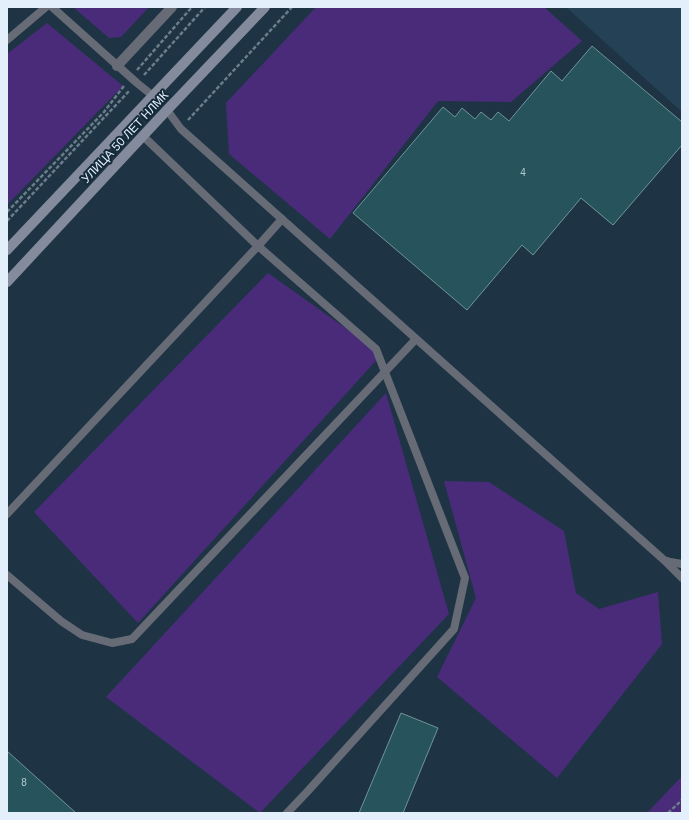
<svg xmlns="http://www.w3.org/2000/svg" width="689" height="820" viewBox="0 0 689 820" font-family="Arial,sans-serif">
<rect width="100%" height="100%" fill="#1e3444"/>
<polygon fill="#254155" points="566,7 682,7 682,112"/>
<g fill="#492b79">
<polygon points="73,7 149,7 121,37 109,38"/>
<polygon points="316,7 544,7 582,41 511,102 438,101 330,239 229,154 226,103"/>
<polygon points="47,23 123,86 7,205 7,54"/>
<polygon points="268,273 382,354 138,623 34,512"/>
<polygon points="386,393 449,614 260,813 106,697"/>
<polygon points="444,481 489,482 564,531 576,593 599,609 658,592 662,644 557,778 437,677 476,598"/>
<polygon points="682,776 682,813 647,813"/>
</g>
<g fill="#26535c" stroke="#71949b">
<polygon points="592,46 682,122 682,145 613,225 581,198 533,255 522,245 467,310 353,213 443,107 455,117 462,108 475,119 481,112 491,120 498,112 509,121 551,71 562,81"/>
<polygon points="401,713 438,728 403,813 359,813"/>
<polygon points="7,751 76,813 7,813"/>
</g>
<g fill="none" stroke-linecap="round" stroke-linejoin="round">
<g stroke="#6b7d8b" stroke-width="2.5" stroke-dasharray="4 2" stroke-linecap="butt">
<polyline points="137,70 192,7"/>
<polyline points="144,75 205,7"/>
<polyline points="188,120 292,7"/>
<polyline points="7,212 104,112 124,86"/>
<polyline points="7,221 130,90"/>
<polyline points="668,813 682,800"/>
</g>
<g stroke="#676b76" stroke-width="8">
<polyline points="52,7 137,83 153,96"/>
<polyline points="7,40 46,7"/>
<polyline points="167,110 181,129 664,560 670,562 682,564"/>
<polyline points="282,219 258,246 376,349 465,578 454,629 307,792 287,813"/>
<polyline points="7,514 258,246 143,136"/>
<polyline points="665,561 682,578"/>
<polyline points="7,575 61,621 82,635 112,643 132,639 416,339"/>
</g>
<polyline stroke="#676b76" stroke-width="10" points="117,66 172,7"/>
<g stroke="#848b9c" stroke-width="10">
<polyline points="7,250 237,7"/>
<polyline points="7,282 167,110 265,7"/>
</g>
</g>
<g text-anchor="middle" stroke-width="4" stroke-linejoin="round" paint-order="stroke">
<g font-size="10" fill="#b4c9d3">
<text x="523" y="176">4</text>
<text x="24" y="786">8</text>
</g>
<g font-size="12" fill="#e3f0fb" stroke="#142a39">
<text transform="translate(125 137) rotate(-47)" y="4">УЛИЦА 50 ЛЕТ НЛМК</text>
</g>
</g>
<rect width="689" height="820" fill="none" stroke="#e3f0fb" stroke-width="16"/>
</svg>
